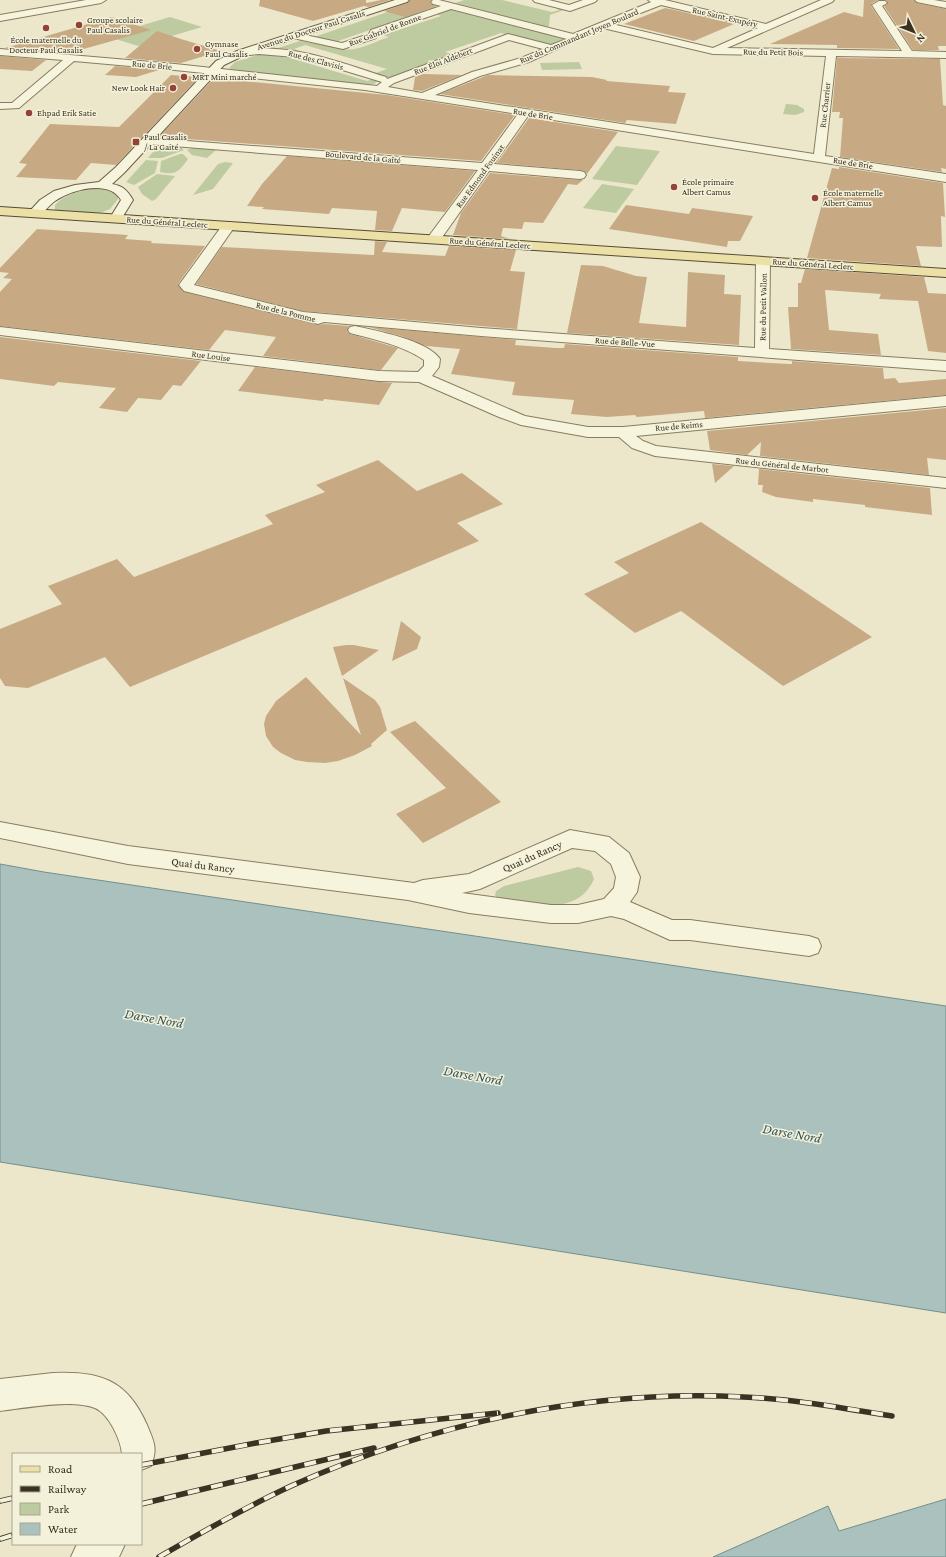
<svg xmlns="http://www.w3.org/2000/svg" width="946" height="1557" viewBox="0 0 946 1557" font-family="'Crimson Pro',serif">
<rect width="100%" height="100%" fill="#ece7cb"/>
<g fill="#beca9f">
<polygon points="464,0 502,0 552,12 559,10 556,8 564,10 550,15 549,26 546,27 455,3"/>
<polygon points="417,2 437,7 338,41 342,43 311,38"/>
<path d="M447,9L563,38L565,39L547,46L501,33L445,52L455,55L391,78L373,74L387,69L305,45L294,49L304,52L302,53L275,49L300,41L341,48C353,54 376,41 389,37L383,35L441,16L434,13Z"/>
<polygon points="170,17 202,27 138,46 106,36"/>
<polygon points="267,52 267,55 290,58 367,81 374,79 378,81 374,84 366,85 237,72 229,68 235,62"/>
<polygon points="579,62 582,69 542,70 540,63"/>
<polygon points="786,104 797,105 804,109 804,112 795,115 783,114"/>
<polygon points="158,146 180,147 184,150 162,158 148,158"/>
<polygon points="616,146 660,151 637,185 592,179"/>
<polygon points="192,148 216,150 207,158 192,155 187,150"/>
<path d="M180,154H183L188,159C179,171 176,176 160,172L161,161Z"/>
<polygon points="146,160 158,161 155,173 134,185 126,182"/>
<polygon points="225,162 233,163 213,189 193,195 218,164"/>
<polygon points="157,174 175,176 156,199 152,201 142,194 138,187"/>
<polygon points="602,184 634,189 616,213 583,208"/>
<path d="M95,189H106L118,194V199L110,209L100,213L55,210V205C66,193 80,191 95,189Z"/>
<path d="M578,867L591,871L594,879C577,918 531,903 498,899L495,895L496,891L504,886Z"/>
</g>
<g fill="#abc1be" stroke="#728f8d">
<polygon points="0,864 44,872 946,1006 946,1313 0,1162"/>
<polygon points="946,1499 946,1557 713,1557 828,1506 839,1531"/>
</g>
<g fill="#c7aa84">
<polygon points="260,0 366,0 366,3 381,0 390,0 369,7 364,6 313,21 259,6"/>
<polygon points="410,0 431,0 430,3 436,6 405,17 384,11 407,3"/>
<polygon points="864,0 878,0 871,4 871,6 899,49 837,48 837,45 770,44 844,12 863,17"/>
<polygon points="886,0 914,0 917,3 946,9 946,46 938,46 939,50 913,50 884,6 888,3"/>
<polygon points="665,8 675,10 734,24 694,41 624,24"/>
<polygon points="112,17 151,30 73,52 61,48 55,52 5,48"/>
<polygon points="157,31 181,39 221,51 181,63 125,58"/>
<polygon points="0,56 46,60 32,71 0,69"/>
<polygon points="837,58 940,59 943,105 946,106 946,169 941,168 942,172 840,157 843,118 839,118 840,112 832,112"/>
<polygon points="115,66 159,70 136,77 105,75"/>
<polygon points="423,74 462,75 422,91 413,90 415,77"/>
<polygon points="171,75 199,77 116,165 91,163 76,180 16,177 27,164 19,163 50,124 119,127"/>
<polygon points="488,75 592,77 607,80 606,81 670,86 668,92 686,93 676,124 627,120 625,123 440,94"/>
<polygon points="214,78 387,95 515,115 481,161 159,137"/>
<polygon points="529,118 618,132 587,174 584,171 580,170 497,163"/>
<polygon points="287,156 475,171 445,212 402,208 392,231 375,230 377,211 332,208 329,214 262,209 264,207 247,206 262,184"/>
<polygon points="839,167 943,183 945,217 941,216 942,247 916,246 921,266 807,258 832,168 839,169"/>
<polygon points="490,173 580,180 583,180 577,185 568,184 543,223 524,222 522,229 503,228 501,236 510,239 453,235 461,213"/>
<polygon points="626,205 689,214 692,208 753,216 740,241 728,241 727,247 609,229"/>
<polygon points="37,229 128,235 125,239 152,241 151,243 205,246 178,284 184,292 318,325 324,324 349,326 347,331 350,334 398,348 381,370 379,370 263,356 276,337 225,330 209,350 0,326 0,292 12,279 3,278 9,273 0,272 0,268"/>
<polygon points="375,241 387,242 382,252 445,256 449,246 516,250 510,271 525,272 517,329 303,311 196,284 222,247 374,255"/>
<polygon points="581,265 603,266 636,276 647,277 639,323 686,327 688,272 725,275 724,294 741,295 739,345 567,333"/>
<polygon points="805,269 924,277 928,293 946,294 946,353 928,351 918,301 879,299 881,294 825,290 829,330 878,334 881,355 791,349 788,307 798,307 798,283 801,283"/>
<polygon points="369,327 516,340 515,345 556,348 564,348 565,344 738,357 738,361 789,364 792,364 792,361 883,368 884,379 895,378 899,383 946,379 946,395 705,418 704,411 637,417 635,415 607,417 571,414 574,400 512,395 515,382 451,374 460,349 426,346 401,336"/>
<polygon points="0,337 201,361 181,386 173,385 161,400 138,398 127,412 99,408 116,388 58,382 54,386 0,379"/>
<polygon points="255,367 379,382 392,383 379,405 324,399 323,401 238,391"/>
<polygon points="946,408 946,460 927,458 929,475 760,456 761,442 747,455 710,450 707,431"/>
<polygon points="378,460 417,491 462,473 503,504 457,523 479,541 130,687 105,657 28,688 5,686 0,678 0,629 62,604 48,586 117,559 134,577 273,524 265,515 325,492 316,485"/>
<polygon points="712,464 734,466 715,483"/>
<polygon points="759,469 930,488 932,515 865,507 865,505 813,499 813,502 776,497 762,492 763,485 758,485"/>
<polygon points="701,522 872,637 783,686 681,611 635,633 584,594 629,573 614,562"/>
<polygon points="401,621 421,637 417,649 392,661"/>
<polygon points="346,645 354,645 379,650 342,676 333,647"/>
<polygon points="306,677 361,735 343,678 375,700 380,707 387,730 371,744 372,746 355,755 338,761 325,763 307,762 295,760 281,753 273,747 266,736 264,724 266,716 276,701"/>
<polygon points="415,721 501,802 423,843 396,814 446,788 390,732"/>
</g>
<g fill="none" stroke-linecap="round" stroke-linejoin="round">
<g stroke="#887c60" stroke-width="2">
<g id="street">
<polygon points="86,0 106,0 101,3 0,21 0,15"/>
<path d="M433,0H439L573,34L651,2L648,0H665L766,24L821,0H834L832,2L727,48L902,51L872,5L879,1H885L887,3L882,6L912,51L946,52V58L836,56L825,156L946,174V182L528,116L494,164L580,171L584,172L586,175L584,178L580,179L489,171L438,243H428L426,240L478,170L147,144L143,143L141,141L143,139L147,138L482,163L518,114L365,90L175,70L74,61L19,108L0,109V103H12L63,60L0,55V49L175,64L377,86L382,82L326,65L295,57L259,54L241,56L236,53C240,49 245,50 250,49C297,45 342,63 386,77L387,79L508,34L551,45L567,39L451,9L378,34L376,38L343,49L293,38L291,36L296,33L342,43L369,34L371,30L441,6L433,4L431,2ZM661,5L758,28L713,48L612,24ZM603,28L713,54L826,56L814,154L435,95L480,76L529,62ZM509,40L543,49L521,58L472,72L422,93L388,87L394,83Z"/>
<polygon points="533,0 549,0 569,5 583,0 597,0 595,2 570,11 535,2"/>
<polygon points="915,0 934,0 946,2 946,8 917,2"/>
<polygon points="229,222 234,223 235,226 194,285 303,312 481,328 755,348 756,261 758,258 768,258 770,261 769,349 946,361 946,371 481,336 324,322 318,324 184,291 179,285 224,223"/>
<path d="M355,326C377,331 427,340 440,359L439,367L432,376L525,416L588,427H623L946,396V406L636,436L643,441L656,446L946,478V488L655,456L632,448L619,437H588L521,425L499,417L419,382L379,381L0,335V327L379,371L418,372L424,366V360C402,345 376,340 350,333L348,330L350,327Z"/>
<path d="M0,822L128,846L414,883L423,880L469,874L570,830L609,837L629,853L640,877L637,892L630,902L672,920H690L809,936L818,939L821,946L818,953L809,956L690,940H670L624,919L611,916L578,923H551L469,913L408,900L128,864L0,838ZM572,848L595,851L611,864L616,877L614,888L604,899L578,905H551L462,893L480,889Z"/>
<path d="M53,1373C99,1371 127,1379 147,1425C154,1442 158,1448 151,1466L141,1470V1454H122C121,1440 109,1414 95,1408C71,1399 25,1408 0,1411V1379Z"/>
<polygon points="77,1544 125,1544 119,1557 71,1557"/>
</g>
</g>
<g stroke="#6a5d43" stroke-width="2">
<path id="secondary" d="M395,0H409L407,2L245,55L224,65L124,173L112,184C123,186 127,190 133,200L120,221H112L110,218L121,200C109,179 71,190 55,201C49,205 45,212 39,215C36,217 32,216 30,216L28,213L40,200L54,191L75,185L99,182L116,167L216,61L237,51Z"/>
</g>
<g stroke="#574934" stroke-width="2">
<polygon id="primary" points="0,207 946,269 946,277 0,215"/>
</g>
<use href="#street" fill="#f7f4de" fill-rule="evenodd"/>
<use href="#secondary" fill="#f7f4de" fill-rule="evenodd"/>
<use href="#primary" fill="#ebe1a7" fill-rule="evenodd"/>
<g stroke="#3a3222" stroke-width="5.5">
<g id="rail">
<polyline points="141,1465 256,1443 326,1431 498,1413"/>
<polyline points="0,1501 13,1498"/>
<polyline points="141,1504 374,1448"/>
<polyline points="0,1539 13,1535"/>
<path d="M159,1557C202,1532 246,1507 291,1486C432,1423 589,1389 743,1397C793,1399 843,1408 892,1416"/>
</g>
</g>
<use href="#rail" stroke="#f4f1da" stroke-width="4" stroke-dasharray="12" stroke-linecap="butt"/>
</g>
<g fill="#934235" stroke="#f4f1da" stroke-width="1.5">
<circle cx="79" cy="25" r="4"/>
<circle cx="46" cy="28" r="4"/>
<circle cx="197" cy="49" r="4"/>
<circle cx="184" cy="77" r="4"/>
<circle cx="173" cy="88" r="4"/>
<circle cx="29" cy="113" r="4"/>
<rect x="132" y="138" width="8" height="8" rx="2"/>
<circle cx="674" cy="187" r="4"/>
<circle cx="815" cy="198" r="4"/>
</g>
<g text-anchor="middle" stroke-width="3" stroke-linejoin="round" paint-order="stroke">
<g font-size="9" fill="#3a3222" stroke="#f4f1da">
<text transform="translate(725 17) rotate(13)" y="3">Rue Saint-Exupéry</text>
<text transform="translate(311 30) rotate(-18)" y="3">Avenue du Docteur Paul Casalis</text>
<text transform="translate(385 30) rotate(-21)" y="3">Rue Gabriel de Ronne</text>
<text transform="translate(579 36) rotate(-23)" y="3">Rue du Commandant Joyen Boulard</text>
<text transform="translate(773 52) rotate(1)" y="3">Rue du Petit Bois</text>
<text transform="translate(316 60) rotate(15)" y="3">Rue des Clavisis</text>
<text transform="translate(443 61) rotate(-21)" y="3">Rue Éloi Aldebert</text>
<text transform="translate(152 65) rotate(5)" y="3">Rue de Brie</text>
<text transform="translate(825 105) rotate(-84)" y="3">Rue Charrier</text>
<text transform="translate(533 114) rotate(9)" y="3">Rue de Brie</text>
<text transform="translate(363 157) rotate(5)" y="3">Boulevard de la Gaîté</text>
<text transform="translate(853 163) rotate(9)" y="3">Rue de Brie</text>
<text transform="translate(480 176) rotate(-54)" y="3">Rue Edmond Fouinat</text>
<text transform="translate(167 222) rotate(4)" y="3">Rue du Général Leclerc</text>
<text transform="translate(490 243) rotate(4)" y="3">Rue du Général Leclerc</text>
<text transform="translate(813 264) rotate(4)" y="3">Rue du Général Leclerc</text>
<text transform="translate(763 307) rotate(-89)" y="3">Rue du Petit Vallon</text>
<text transform="translate(286 312) rotate(14)" y="3">Rue de la Pomme</text>
<text transform="translate(625 342) rotate(4)" y="3">Rue de Belle-Vue</text>
<text transform="translate(211 356) rotate(7)" y="3">Rue Louise</text>
<text transform="translate(679 426) rotate(-5)" y="3">Rue de Reims</text>
<text transform="translate(782 465) rotate(6)" y="3">Rue du Général de Marbot</text>
</g>
<g font-size="9" fill="#3a3222" stroke="#f4f1da" text-anchor="start">
<text x="87" y="23">Groupe scolaire<tspan x="87" dy="10">Paul Casalis</tspan></text>
<text x="46" y="43" text-anchor="middle">École maternelle du<tspan x="46" dy="10">Docteur Paul Casalis</tspan></text>
<text x="205" y="47">Gymnase<tspan x="205" dy="10">Paul Casalis</tspan></text>
<text x="192" y="80">MRT Mini marché</text>
<text x="165" y="91" text-anchor="end">New Look Hair</text>
<text x="37" y="116">Ehpad Erik Satie</text>
<text x="144" y="140">Paul Casalis<tspan x="144" dy="10">/ La Gaité</tspan></text>
<text x="682" y="185">École primaire<tspan x="682" dy="10">Albert Camus</tspan></text>
<text x="823" y="196">École maternelle<tspan x="823" dy="10">Albert Camus</tspan></text>
</g>
<g font-size="11" fill="#3a3222" stroke="#f4f1da">
<text transform="translate(532 856) rotate(-24)" y="4">Quai du Rancy</text>
<text transform="translate(203 865) rotate(7)" y="4">Quai du Rancy</text>
</g>
<g font-size="14" font-style="italic" fill="#335558" stroke="#f4f1da">
<text transform="translate(154 1018) rotate(10)" y="5">Darse Nord</text>
<text transform="translate(473 1075) rotate(10)" y="5">Darse Nord</text>
<text transform="translate(792 1133) rotate(10)" y="5">Darse Nord</text>
</g>
</g>
<rect x="12" y="1453" width="130" height="92" fill="#f4f1da" stroke="#aaa590"/>
<rect x="20" y="1466" width="20" height="6" fill="#ebe1a7" stroke="#aaa590"/>
<text x="48" y="1473" font-size="12" fill="#3a3222">Road</text>
<rect x="20" y="1486" width="20" height="6" fill="#3a3222" stroke="#aaa590"/>
<text x="48" y="1493" font-size="12" fill="#3a3222">Railway</text>
<rect x="20" y="1503" width="20" height="12" fill="#beca9f" stroke="#aaa590"/>
<text x="48" y="1513" font-size="12" fill="#3a3222">Park</text>
<rect x="20" y="1523" width="20" height="12" fill="#abc1be" stroke="#aaa590"/>
<text x="48" y="1533" font-size="12" fill="#3a3222">Water</text>
<g transform="translate(914 32) rotate(133)" stroke="#f4f1da" stroke-width="3" paint-order="stroke">
<path d="M0-3L7 15L0 10L-7 15Z" fill="#3a3222"/>
<text y="-6" font-size="11" font-weight="bold" text-anchor="middle" fill="#3a3222">N</text>
</g>
</svg>
